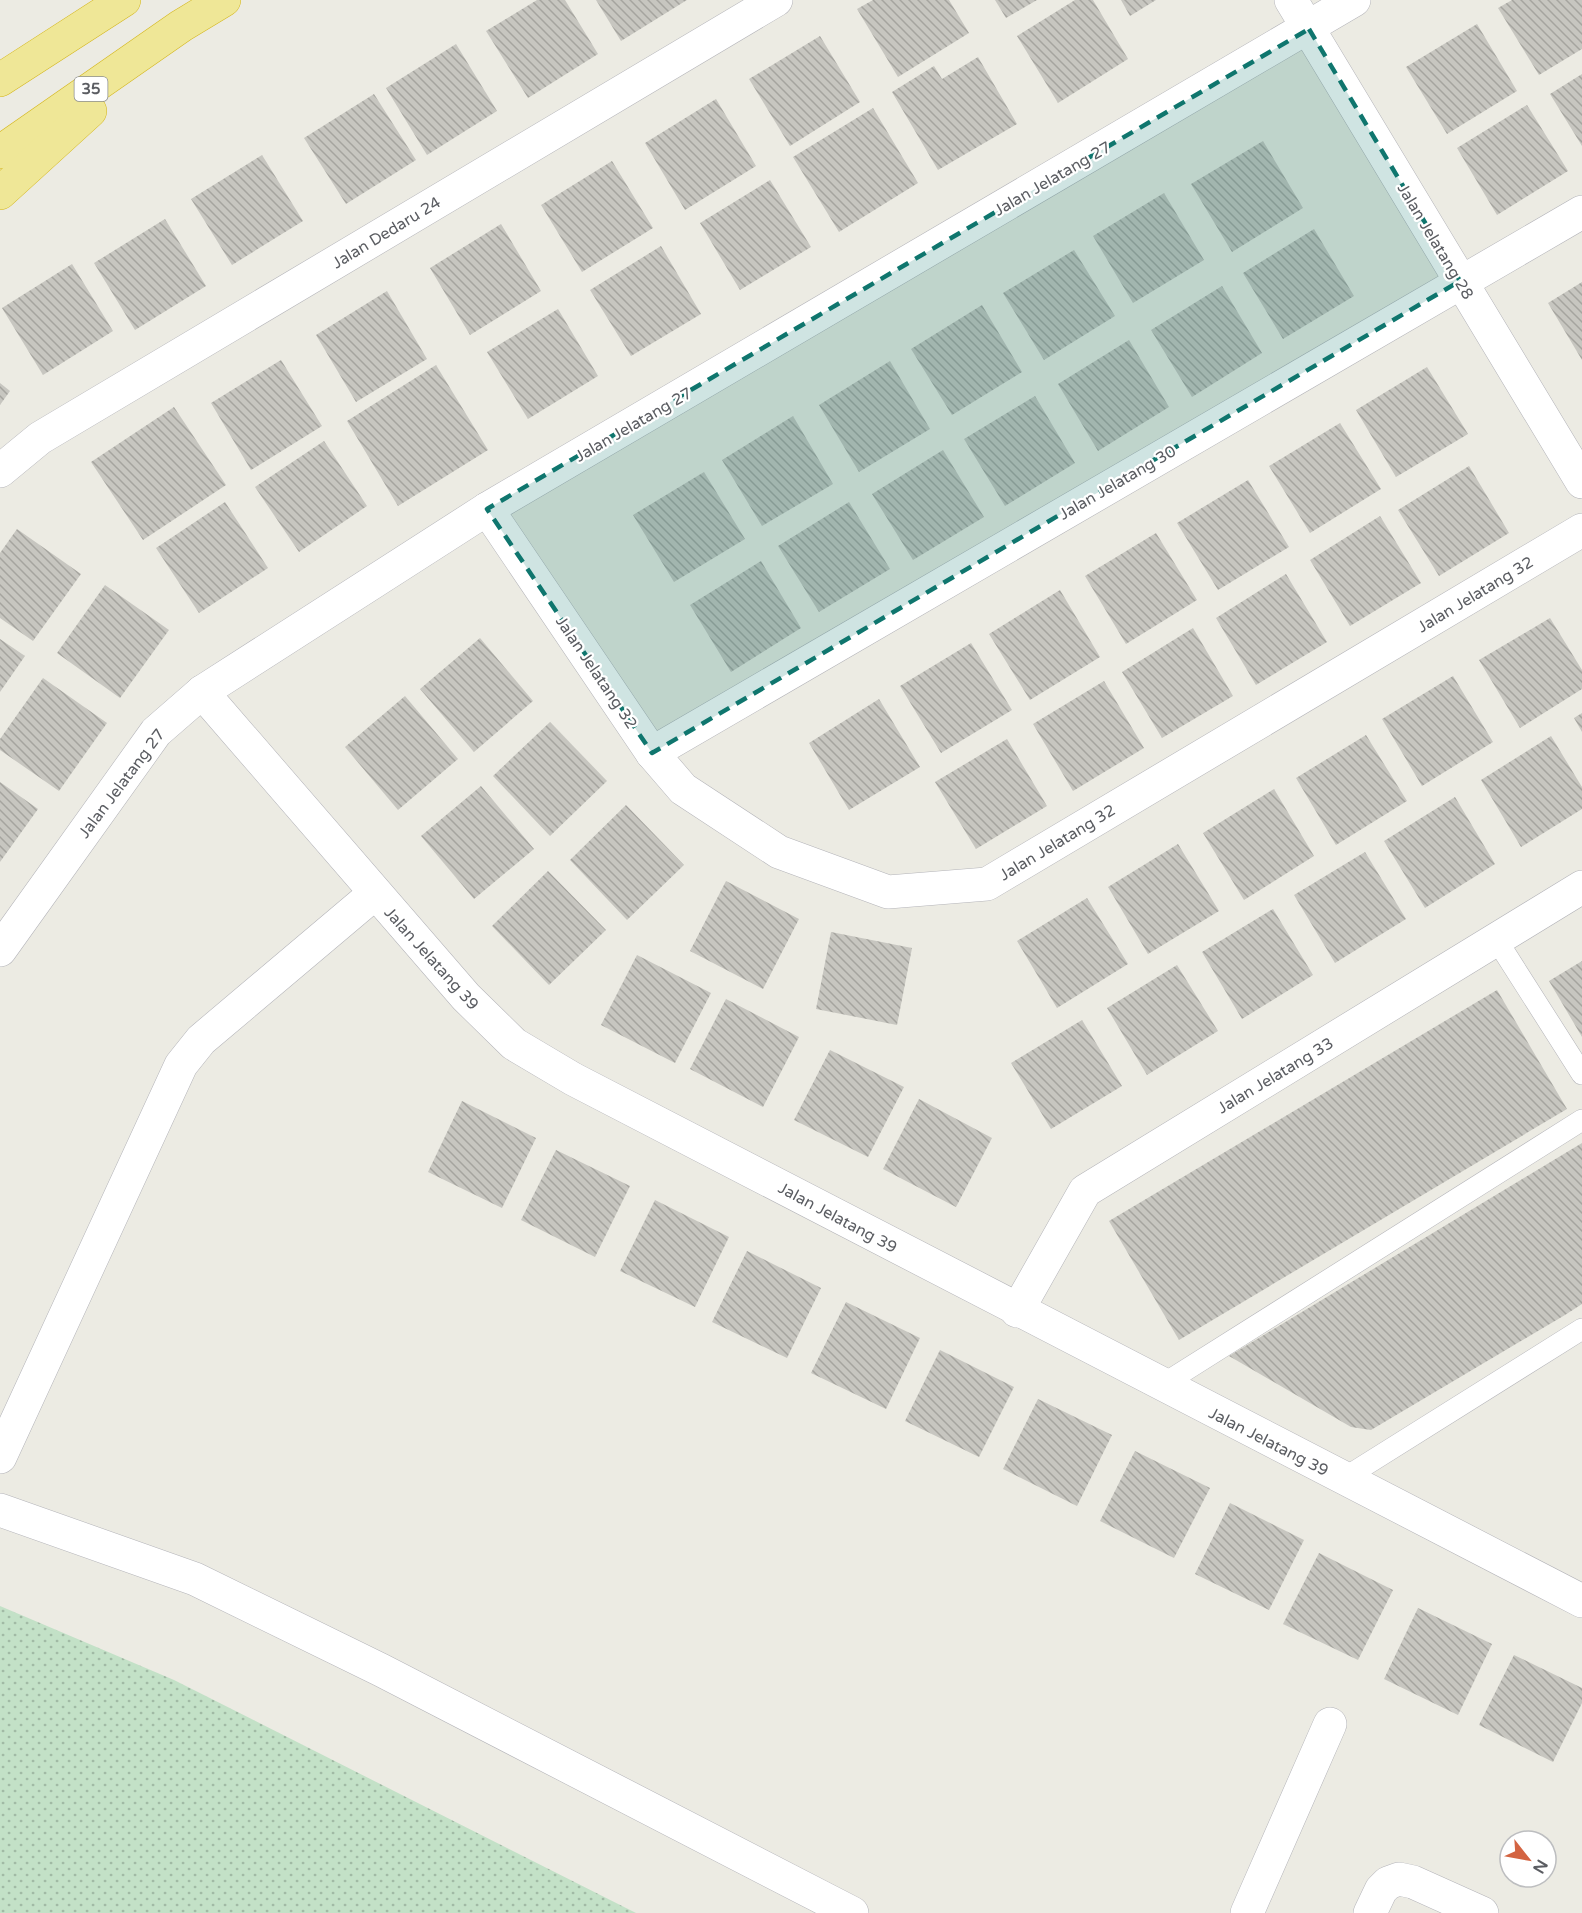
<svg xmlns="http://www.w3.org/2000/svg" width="1582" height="1913" viewBox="0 0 1582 1913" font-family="'Varela Round',sans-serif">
<defs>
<pattern id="grass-dots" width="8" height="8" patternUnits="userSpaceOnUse" patternTransform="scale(1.5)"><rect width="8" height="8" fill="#c3e1c7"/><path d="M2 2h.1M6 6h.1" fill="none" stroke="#a1baa5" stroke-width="1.8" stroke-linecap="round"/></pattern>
<pattern id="building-back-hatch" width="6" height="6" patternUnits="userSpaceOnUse" patternTransform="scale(1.5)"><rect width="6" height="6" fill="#c7c6c0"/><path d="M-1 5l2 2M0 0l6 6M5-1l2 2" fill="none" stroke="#a5a49f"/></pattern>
</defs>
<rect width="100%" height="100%" fill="#ecebe3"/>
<polygon fill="url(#grass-dots)" points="0,1606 174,1680 636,1913 0,1913"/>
<g fill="url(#building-back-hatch)">
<polygon points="537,0 565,0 598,54 528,98 486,31"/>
<polygon points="596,0 687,0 621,41"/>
<polygon points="873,0 949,0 969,33 898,77 857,9"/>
<polygon points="995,0 1037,0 1006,18"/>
<polygon points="1075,0 1093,0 1128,59 1058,103 1017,36"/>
<polygon points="1121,0 1156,0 1130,16"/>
<polygon points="1512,0 1582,0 1582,49 1539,75 1498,8"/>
<polygon points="1477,24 1517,91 1447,134 1406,67"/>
<polygon points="820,36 860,102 790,146 749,79"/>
<polygon points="456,44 497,111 427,155 386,88"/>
<polygon points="978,57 1017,124 938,170 892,92 934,66 942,79"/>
<polygon points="1582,74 1582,146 1550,94"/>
<polygon points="374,94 416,160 346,204 304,138"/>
<polygon points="716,99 756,166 685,210 645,143"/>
<polygon points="1527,105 1568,171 1497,215 1457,148"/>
<polygon points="873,108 918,183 839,232 793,157"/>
<polygon points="1263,141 1303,208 1232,252 1191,184"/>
<polygon points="262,155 303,221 232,265 191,199"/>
<polygon points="612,161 653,228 582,272 541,205"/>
<polygon points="770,180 811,247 740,290 700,223"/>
<polygon points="1164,193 1204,260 1133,303 1093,236"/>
<polygon points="165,219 206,286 135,330 94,263"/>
<polygon points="501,224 541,291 470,335 430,268"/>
<polygon points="1314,229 1354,296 1283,339 1243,273"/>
<polygon points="661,246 701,314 631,356 590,290"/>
<polygon points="1074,250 1115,316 1044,360 1003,293"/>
<polygon points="72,264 113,331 43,375 2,308"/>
<polygon points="1582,282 1582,360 1548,303"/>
<polygon points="1222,286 1262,353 1192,397 1151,330"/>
<polygon points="387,291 427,359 356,402 316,335"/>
<polygon points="982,305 1022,372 952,415 911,349"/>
<polygon points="558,309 598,376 528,419 487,352"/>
<polygon points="1129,340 1169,407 1098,451 1058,384"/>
<polygon points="281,360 322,426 251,470 211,403"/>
<polygon points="890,361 930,429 859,472 819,405"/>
<polygon points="436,365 488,450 398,506 347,421"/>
<polygon points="1427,367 1468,434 1396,477 1356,410"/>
<polygon points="0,383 10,391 0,405"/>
<polygon points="1035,396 1075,463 1005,506 964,439"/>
<polygon points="174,407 226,485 143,540 91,462"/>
<polygon points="793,416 833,484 762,526 722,460"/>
<polygon points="1340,423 1381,489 1310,533 1269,466"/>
<polygon points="324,441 367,506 299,552 255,487"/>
<polygon points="943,450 984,517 913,560 872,494"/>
<polygon points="1469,466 1509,533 1439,576 1398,510"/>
<polygon points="704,472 745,539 674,582 633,515"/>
<polygon points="1248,480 1289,547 1218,590 1177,523"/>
<polygon points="225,502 268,568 199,613 156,548"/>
<polygon points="849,502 890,569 819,612 778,546"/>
<polygon points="1380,516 1421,583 1350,626 1310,560"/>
<polygon points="17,529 81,574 33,641 0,618 0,553"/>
<polygon points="1156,533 1197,600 1126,644 1085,576"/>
<polygon points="761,561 801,628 731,672 690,605"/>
<polygon points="1286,574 1327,642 1256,685 1216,618"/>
<polygon points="105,585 169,630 120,698 57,653"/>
<polygon points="1060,590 1100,657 1030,700 989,634"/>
<polygon points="1550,618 1582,670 1582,689 1520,728 1479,660"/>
<polygon points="1193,628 1233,696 1162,738 1122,672"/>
<polygon points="480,638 533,701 474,752 420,689"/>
<polygon points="0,639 25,656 0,692"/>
<polygon points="971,643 1012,710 941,753 900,686"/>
<polygon points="1453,676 1493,742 1422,786 1382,719"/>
<polygon points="43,678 107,723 59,791 0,750 0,739"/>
<polygon points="1104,681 1144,748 1073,791 1033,724"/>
<polygon points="405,696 458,759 398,810 345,747"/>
<polygon points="879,699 920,767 849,810 809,743"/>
<polygon points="1582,713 1582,732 1574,718"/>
<polygon points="550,722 607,781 550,836 493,776"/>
<polygon points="1366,735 1407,801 1336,845 1296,778"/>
<polygon points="1551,736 1582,787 1582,809 1521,847 1481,780"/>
<polygon points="1007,739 1047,806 976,849 935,782"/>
<polygon points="0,782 38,809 0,862"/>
<polygon points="481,786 534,849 474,899 421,836"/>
<polygon points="1274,789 1314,856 1244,900 1203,833"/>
<polygon points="1455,797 1495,864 1425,908 1384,841"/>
<polygon points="626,805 684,865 627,920 570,860"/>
<polygon points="1178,844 1219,911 1148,954 1108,887"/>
<polygon points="1365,852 1406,919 1335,963 1294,895"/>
<polygon points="548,871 606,930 549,985 492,926"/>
<polygon points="726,881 799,919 763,989 690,951"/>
<polygon points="1087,898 1128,964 1057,1008 1017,941"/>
<polygon points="1273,909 1313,975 1242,1019 1202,952"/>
<polygon points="831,932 912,948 897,1025 816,1009"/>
<polygon points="637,955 711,993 675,1063 601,1025"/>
<polygon points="1582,961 1582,1037 1549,981"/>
<polygon points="1177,965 1218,1031 1147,1075 1107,1008"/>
<polygon points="1497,990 1567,1109 1179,1340 1109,1221"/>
<polygon points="726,999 799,1037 763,1107 690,1069"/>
<polygon points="1082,1020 1122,1086 1051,1129 1011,1063"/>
<polygon points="830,1050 904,1087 868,1157 794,1120"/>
<polygon points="919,1099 992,1138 956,1207 883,1169"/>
<polygon points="462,1101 536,1138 502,1208 428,1172"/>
<polygon points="1582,1143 1582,1304 1565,1315 1371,1430 1351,1427 1229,1356"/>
<polygon points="556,1150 630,1186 595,1257 521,1220"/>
<polygon points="655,1200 729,1237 695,1307 620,1271"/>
<polygon points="747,1251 821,1288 787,1358 712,1322"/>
<polygon points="846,1302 920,1338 886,1409 811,1373"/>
<polygon points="940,1350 1014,1387 979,1457 905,1421"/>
<polygon points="1038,1399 1112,1435 1077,1506 1003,1469"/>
<polygon points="1135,1451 1210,1488 1174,1558 1100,1521"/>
<polygon points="1230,1503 1304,1540 1269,1610 1195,1574"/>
<polygon points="1319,1553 1393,1590 1358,1660 1283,1624"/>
<polygon points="1418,1608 1492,1644 1458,1715 1384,1679"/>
<polygon points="1514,1655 1582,1688 1582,1703 1553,1762 1479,1725"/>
</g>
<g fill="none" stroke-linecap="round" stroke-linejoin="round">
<g stroke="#b4b4b9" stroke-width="22">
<g id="lane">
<polyline points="1496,939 1582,1074"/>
<polyline points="1162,1385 1582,1120"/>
<polyline points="1343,1479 1582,1329"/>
</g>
</g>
<g stroke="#b4b4b9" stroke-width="34">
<g id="street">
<polyline points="1291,0 1582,482"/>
<polyline points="0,471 40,438 776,0"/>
<polyline points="487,509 652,753 683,789 779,852 888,892 987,884 1582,530"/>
<polyline points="202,692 466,997 514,1044 573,1079 1582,1601"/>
<polyline points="652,753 1582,212"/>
<polyline points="0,950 156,732 202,692 487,509 1354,0"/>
<polyline points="1017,1311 1085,1191 1582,887"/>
<polyline points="0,1457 181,1065 201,1040 374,894"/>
<polyline points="0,1510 195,1579 381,1670 852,1913"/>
<polyline points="1247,1913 1330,1724"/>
<polyline points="1370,1913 1381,1890 1388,1883 1399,1879 1413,1882 1482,1913"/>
</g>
</g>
<g stroke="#d4b61c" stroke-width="34">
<g id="highway">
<polyline points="0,80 124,0"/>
<polyline points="0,152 181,26 224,0"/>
<polyline points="0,193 90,111"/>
</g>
</g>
<use href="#lane" stroke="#fff" stroke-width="21"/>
<use href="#street" stroke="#fff" stroke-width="33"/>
<use href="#highway" stroke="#efe797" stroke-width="33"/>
</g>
<path fill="#0f766e" fill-opacity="0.2" stroke="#0f766e" stroke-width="4.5" stroke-dasharray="12 8" stroke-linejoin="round" d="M1309,29L1460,281L652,753L487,509Z"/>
<g text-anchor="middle" stroke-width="4.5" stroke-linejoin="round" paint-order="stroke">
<rect fill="#fff" stroke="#8c8e91" stroke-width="1.5" x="74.5" y="77" width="33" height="24" rx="4.5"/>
<g font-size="15" font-weight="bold" fill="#5b5d62">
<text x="91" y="94">35</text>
</g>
<g font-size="16" fill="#5b5d62" stroke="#fff">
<text transform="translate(1052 178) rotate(-30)" y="6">Jalan Jelatang 27</text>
<text transform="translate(386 232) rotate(-31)" y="6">Jalan Dedaru 24</text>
<text transform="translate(1436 241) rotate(59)" y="6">Jalan Jelatang 28</text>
<text transform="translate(633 424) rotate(-30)" y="6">Jalan Jelatang 27</text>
<text transform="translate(1117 482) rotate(-30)" y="6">Jalan Jelatang 30</text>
<text transform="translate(1475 594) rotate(-31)" y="6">Jalan Jelatang 32</text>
<text transform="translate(597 672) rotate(56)" y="6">Jalan Jelatang 32</text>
<text transform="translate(121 783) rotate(-53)" y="6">Jalan Jelatang 27</text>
<text transform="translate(1057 842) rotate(-31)" y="6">Jalan Jelatang 32</text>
<text transform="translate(432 958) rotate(48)" y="6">Jalan Jelatang 39</text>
<text transform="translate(1275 1075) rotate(-31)" y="6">Jalan Jelatang 33</text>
<text transform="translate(838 1217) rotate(28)" y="6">Jalan Jelatang 39</text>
<text transform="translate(1269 1441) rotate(27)" y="6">Jalan Jelatang 39</text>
</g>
</g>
<g transform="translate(1528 1859) rotate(121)"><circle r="28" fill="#ffffff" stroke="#bdbec0" stroke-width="1.5"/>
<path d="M0-4.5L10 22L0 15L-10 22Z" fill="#d36442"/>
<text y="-9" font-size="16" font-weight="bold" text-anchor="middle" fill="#5b5d62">N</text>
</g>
</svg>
